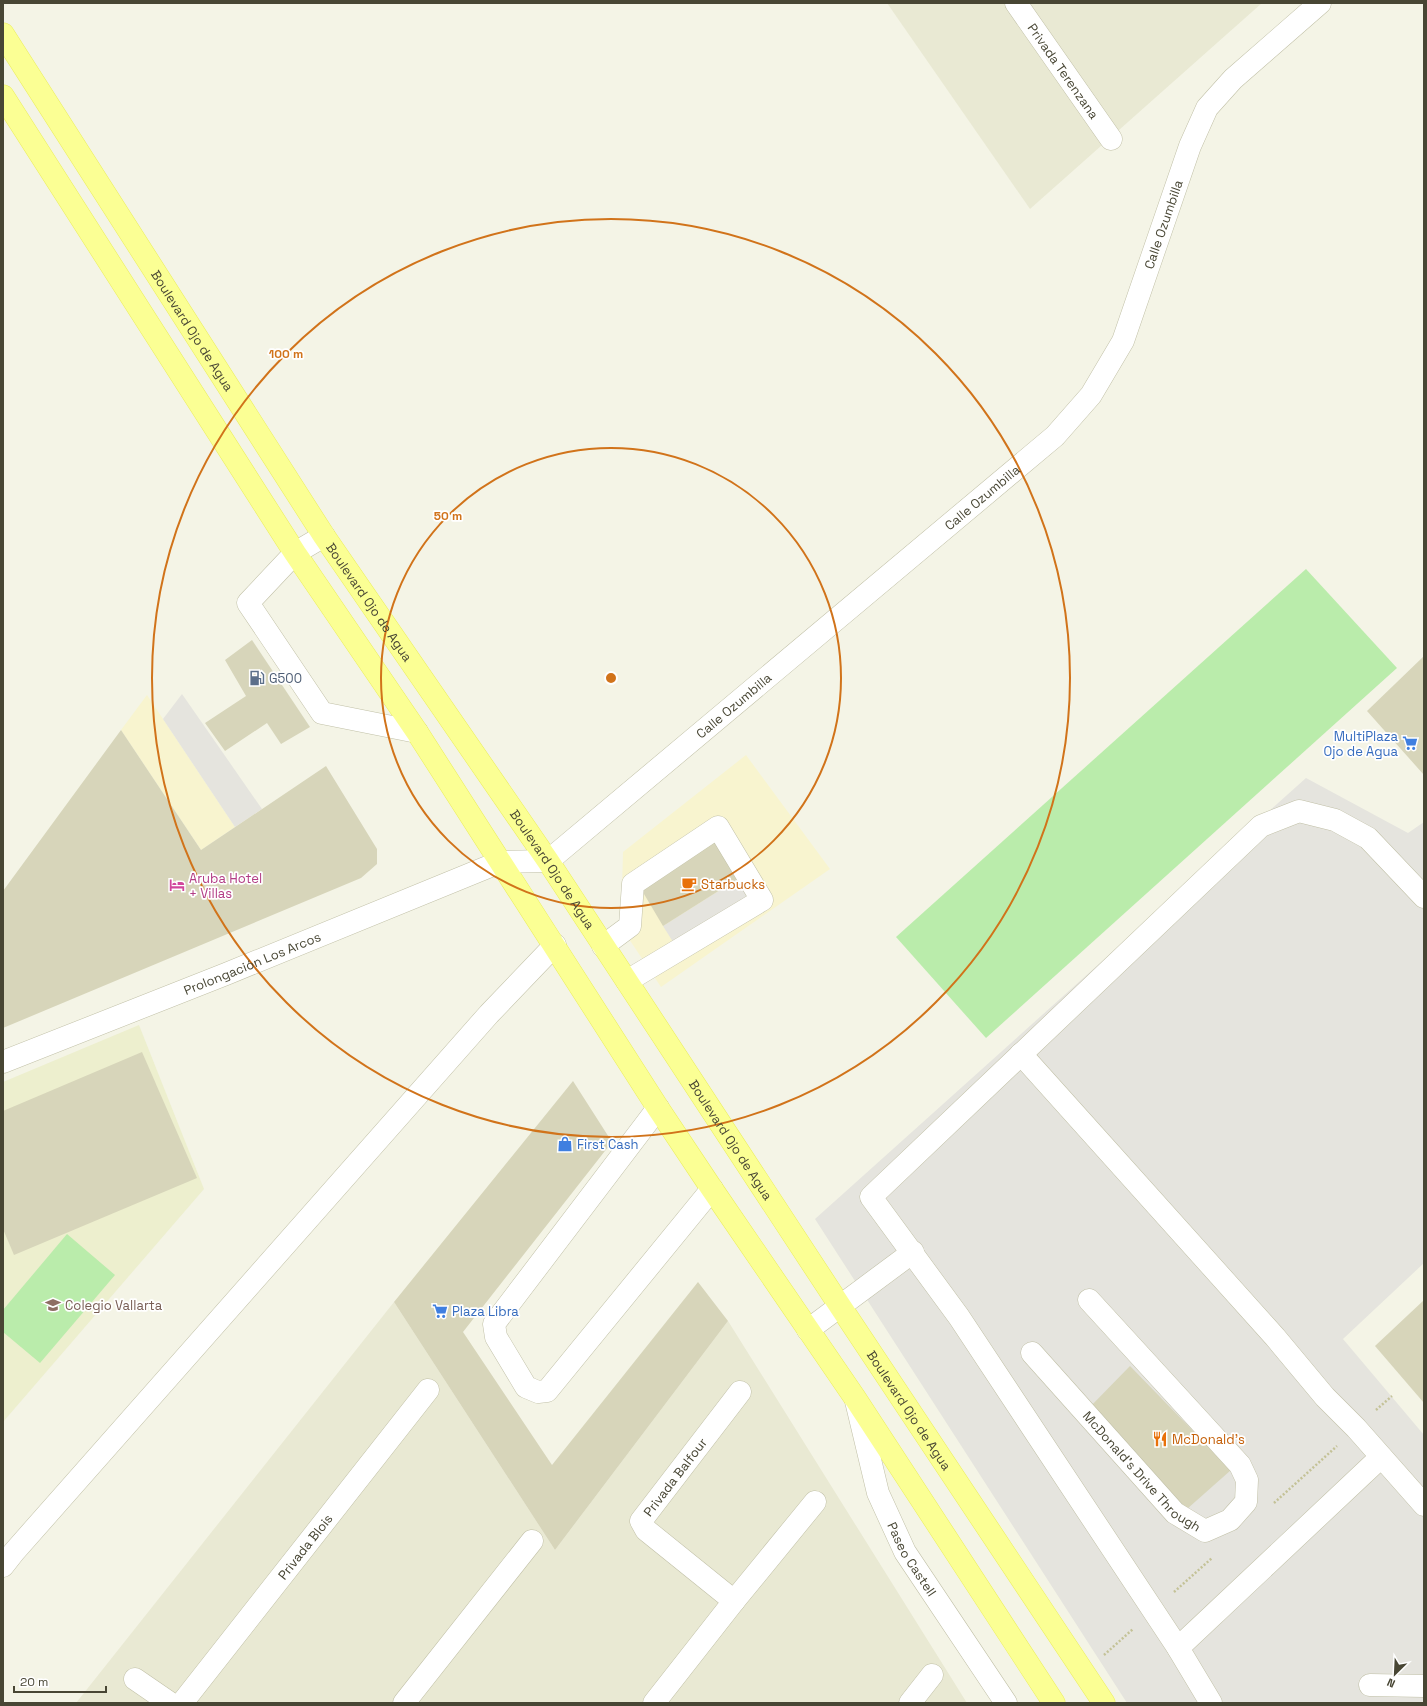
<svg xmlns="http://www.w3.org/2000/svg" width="1427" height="1706" viewBox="0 0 1427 1706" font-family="'Space Grotesk',sans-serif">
<rect width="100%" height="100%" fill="#f4f4e6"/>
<g fill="#e9e9d3">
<polygon points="887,3 1262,3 1030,209"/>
<polygon points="394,1302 555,1550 728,1321 967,1703 76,1703"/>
</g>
<g fill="#f8f4cf">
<polygon points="147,695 235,827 201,850 121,730"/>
<polygon points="746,755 830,869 661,987 621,927 623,852"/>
</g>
<polygon fill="#edefce" points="139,1025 204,1189 3,1422 3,1082"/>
<g fill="#baecab">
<polygon points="1306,569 1397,668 986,1038 896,937"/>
<polygon points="67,1234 115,1275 40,1363 3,1332 3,1310"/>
</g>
<g fill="#e5e4de">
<polygon points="182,694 262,809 235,827 163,719"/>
<polygon points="1306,778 1408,833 1424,822 1424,1263 1343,1339 1424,1435 1424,1703 1127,1703 815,1219"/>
<polygon points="739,878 750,898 675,945 663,926"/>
</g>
<g fill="#d7d5ba">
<polygon points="252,640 310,727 281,744 267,723 225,751 205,723 246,696 225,660"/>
<polygon points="1424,656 1424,775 1367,711"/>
<polygon points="121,730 201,850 326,766 377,849 377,864 361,878 3,1028 3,891"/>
<polygon points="715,839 739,878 663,926 641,889"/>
<polygon points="142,1052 197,1178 14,1255 3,1229 3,1111"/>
<polygon points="573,1081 612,1142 463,1332 552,1465 698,1282 728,1321 555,1550 394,1302"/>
<polygon points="1424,1300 1424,1403 1375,1346"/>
<polygon points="1130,1366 1231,1470 1187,1509 1089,1408"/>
</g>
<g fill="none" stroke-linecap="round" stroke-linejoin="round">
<g stroke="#c1c0a7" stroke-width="23">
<g id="minor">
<path id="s1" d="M1016,3L1111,139"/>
<polyline points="324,536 295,553 248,603 322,713 417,732"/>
<polyline points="603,946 630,926 633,884 718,827 762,900 627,981"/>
<polyline points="1021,1054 1275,1337 1325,1397 1356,1428 1424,1505"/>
<path id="s2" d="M3,1062L226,974L500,862L548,861L1055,436L1091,395L1123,341L1190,146L1207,108L1233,79L1320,3"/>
<polyline points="658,1108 494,1324 496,1337 526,1387 538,1392 547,1391 712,1189"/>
<polyline points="808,1330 913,1252"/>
<path id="s3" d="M1032,1353L1175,1513L1205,1531L1230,1520L1246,1502L1247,1480L1240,1465L1089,1300"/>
<path id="s4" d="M856,1401L878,1493L905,1552L1006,1703"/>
<polyline points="3,1566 14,1552 489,1014 555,945"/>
<path id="s5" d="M734,1601L646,1530L641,1521L740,1392"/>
<polyline points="1178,1648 1381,1457"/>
<polyline points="135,1679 170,1703"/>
<polyline points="1370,1685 1424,1686"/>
<path id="s6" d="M182,1703L428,1390"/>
<polyline points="404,1703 532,1541"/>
<polyline points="654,1703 734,1601 815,1502"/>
<polyline points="910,1703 932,1675"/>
<polyline points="1211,1703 1178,1648 959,1317 871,1197 1261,826 1299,811 1335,820 1368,838 1424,897"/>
</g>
</g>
<g stroke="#ebee5a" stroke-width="23">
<g id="major">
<path id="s7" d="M3,34L324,536L548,861L840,1306L1104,1703"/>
<polyline points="3,96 295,553 417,732 658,1108 712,1189 855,1398 1054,1703"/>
</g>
</g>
<g stroke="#c4c297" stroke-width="2.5" stroke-dasharray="2 2" stroke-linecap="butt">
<polyline points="1376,1410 1392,1396"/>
<polyline points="1274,1503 1337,1446"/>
<polyline points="1174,1592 1212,1558"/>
<polyline points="1104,1655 1133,1629"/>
</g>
<use href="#minor" stroke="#fff" stroke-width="22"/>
<use href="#major" stroke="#fbff94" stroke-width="22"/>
</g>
<g fill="none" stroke="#d1731a" stroke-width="2">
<circle cx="611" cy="678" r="230"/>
<circle cx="611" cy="678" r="459"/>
</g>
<defs>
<g id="fuel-bare" transform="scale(1.2)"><path d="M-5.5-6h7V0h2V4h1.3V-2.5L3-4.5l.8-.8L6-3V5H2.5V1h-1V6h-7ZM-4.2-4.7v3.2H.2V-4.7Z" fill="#5c6f8a" stroke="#fff" stroke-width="2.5" paint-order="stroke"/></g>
<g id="supermarket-bare" transform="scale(1.2)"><path d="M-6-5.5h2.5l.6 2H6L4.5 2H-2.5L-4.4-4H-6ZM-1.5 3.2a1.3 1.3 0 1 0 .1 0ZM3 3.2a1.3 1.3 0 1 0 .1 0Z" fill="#3f7fe0" stroke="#fff" stroke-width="2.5" paint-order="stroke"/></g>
<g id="cafe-bare" transform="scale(1.2)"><path d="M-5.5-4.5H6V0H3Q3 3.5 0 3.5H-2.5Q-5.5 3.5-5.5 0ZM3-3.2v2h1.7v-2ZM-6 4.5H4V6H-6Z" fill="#e8710a" stroke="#fff" stroke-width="2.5" paint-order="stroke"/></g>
<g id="hotel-bare" transform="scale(1.2)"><path d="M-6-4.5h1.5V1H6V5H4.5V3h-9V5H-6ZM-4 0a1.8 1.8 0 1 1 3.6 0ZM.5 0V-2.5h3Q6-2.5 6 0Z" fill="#d1479c" stroke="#fff" stroke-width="2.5" paint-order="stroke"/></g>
<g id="shop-bare" transform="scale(1.2)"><path d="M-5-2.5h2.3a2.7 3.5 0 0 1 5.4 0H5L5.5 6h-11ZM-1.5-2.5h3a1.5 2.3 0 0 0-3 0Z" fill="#3f7fe0" stroke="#fff" stroke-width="2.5" paint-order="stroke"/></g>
<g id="school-bare" transform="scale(1.2)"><path d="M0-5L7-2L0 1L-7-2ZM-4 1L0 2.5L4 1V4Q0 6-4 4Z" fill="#8d6e63" stroke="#fff" stroke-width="2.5" paint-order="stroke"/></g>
<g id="restaurant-bare" transform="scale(1.2)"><path d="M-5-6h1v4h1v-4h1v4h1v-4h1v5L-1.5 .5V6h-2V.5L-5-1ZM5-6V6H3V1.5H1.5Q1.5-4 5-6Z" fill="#e8710a" stroke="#fff" stroke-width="2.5" paint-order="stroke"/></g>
</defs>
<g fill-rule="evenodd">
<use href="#fuel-bare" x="257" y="678"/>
<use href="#supermarket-bare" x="1410" y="743"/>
<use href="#cafe-bare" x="689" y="884"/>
<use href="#hotel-bare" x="177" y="885"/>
<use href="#shop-bare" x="565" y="1144"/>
<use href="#school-bare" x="53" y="1305"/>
<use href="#supermarket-bare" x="440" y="1311"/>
<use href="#restaurant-bare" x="1160" y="1439"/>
</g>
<g text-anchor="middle" stroke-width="3.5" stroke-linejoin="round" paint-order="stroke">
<g font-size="13" fill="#484634" stroke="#fff">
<text dy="5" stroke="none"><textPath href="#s1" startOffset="83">Privada Terenzana</textPath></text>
<text dy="5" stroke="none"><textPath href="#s2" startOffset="1486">Calle Ozumbilla</textPath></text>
<text dy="5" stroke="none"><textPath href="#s7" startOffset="352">Boulevard Ojo de Agua</textPath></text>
<text dy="5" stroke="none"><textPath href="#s2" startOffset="1150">Calle Ozumbilla</textPath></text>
<text dy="5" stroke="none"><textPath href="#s7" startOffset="676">Boulevard Ojo de Agua</textPath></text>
<text dy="5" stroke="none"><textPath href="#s2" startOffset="826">Calle Ozumbilla</textPath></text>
<text dy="5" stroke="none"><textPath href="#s7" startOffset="1000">Boulevard Ojo de Agua</textPath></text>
<text dy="5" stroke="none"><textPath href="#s2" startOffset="268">Prolongación Los Arcos</textPath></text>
<text dy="5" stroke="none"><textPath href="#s7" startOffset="1324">Boulevard Ojo de Agua</textPath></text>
<text dy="5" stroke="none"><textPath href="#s7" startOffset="1648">Boulevard Ojo de Agua</textPath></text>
<text dy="5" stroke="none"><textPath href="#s3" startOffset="162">McDonald's Drive Through</textPath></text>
<text dy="5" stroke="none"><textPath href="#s5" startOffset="179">Privada Balfour</textPath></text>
<text dy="5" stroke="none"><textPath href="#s6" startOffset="199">Privada Blois</textPath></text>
<text dy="5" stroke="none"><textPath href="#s4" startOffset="169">Paseo Castell</textPath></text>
</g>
<g font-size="13" fill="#4e5e75" stroke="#fff" text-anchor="start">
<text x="269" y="683">G500</text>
</g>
<g font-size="13" fill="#366cbe" stroke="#fff" text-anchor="start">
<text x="1398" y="741" text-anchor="end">MultiPlaza<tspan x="1398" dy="15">Ojo de Agua</tspan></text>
<text x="577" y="1149">First Cash</text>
<text x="452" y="1316">Plaza Libra</text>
</g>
<g font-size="13" fill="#b23c85" stroke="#fff" text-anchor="start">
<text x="189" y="883">Aruba Hotel<tspan x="189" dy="15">+ Villas</tspan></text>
</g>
<g font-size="13" fill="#c56008" stroke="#fff" text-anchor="start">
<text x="701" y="889">Starbucks</text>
<text x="1172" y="1444">McDonald's</text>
</g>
<g font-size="13" fill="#785e54" stroke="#fff" text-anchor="start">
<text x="65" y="1310">Colegio Vallarta</text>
</g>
</g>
<circle cx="611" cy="678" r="6" fill="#d1731a" stroke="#fff" stroke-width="2"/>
<g font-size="12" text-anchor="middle" font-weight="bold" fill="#d1731a" stroke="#fff" stroke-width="3.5" stroke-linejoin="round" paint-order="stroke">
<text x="286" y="358">100 m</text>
<text x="448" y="520">50 m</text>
</g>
<rect width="1427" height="1706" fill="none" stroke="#484634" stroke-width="8"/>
<g transform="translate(1395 1674) rotate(204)" stroke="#ffffff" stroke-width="3" paint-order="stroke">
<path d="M0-3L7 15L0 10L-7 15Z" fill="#484634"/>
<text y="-6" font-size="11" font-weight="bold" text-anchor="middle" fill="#484634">N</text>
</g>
<path d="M14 1686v6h92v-6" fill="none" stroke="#484634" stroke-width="2"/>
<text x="20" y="1686" font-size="12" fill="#484634" stroke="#ffffff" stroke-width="3" paint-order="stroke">20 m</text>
</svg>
